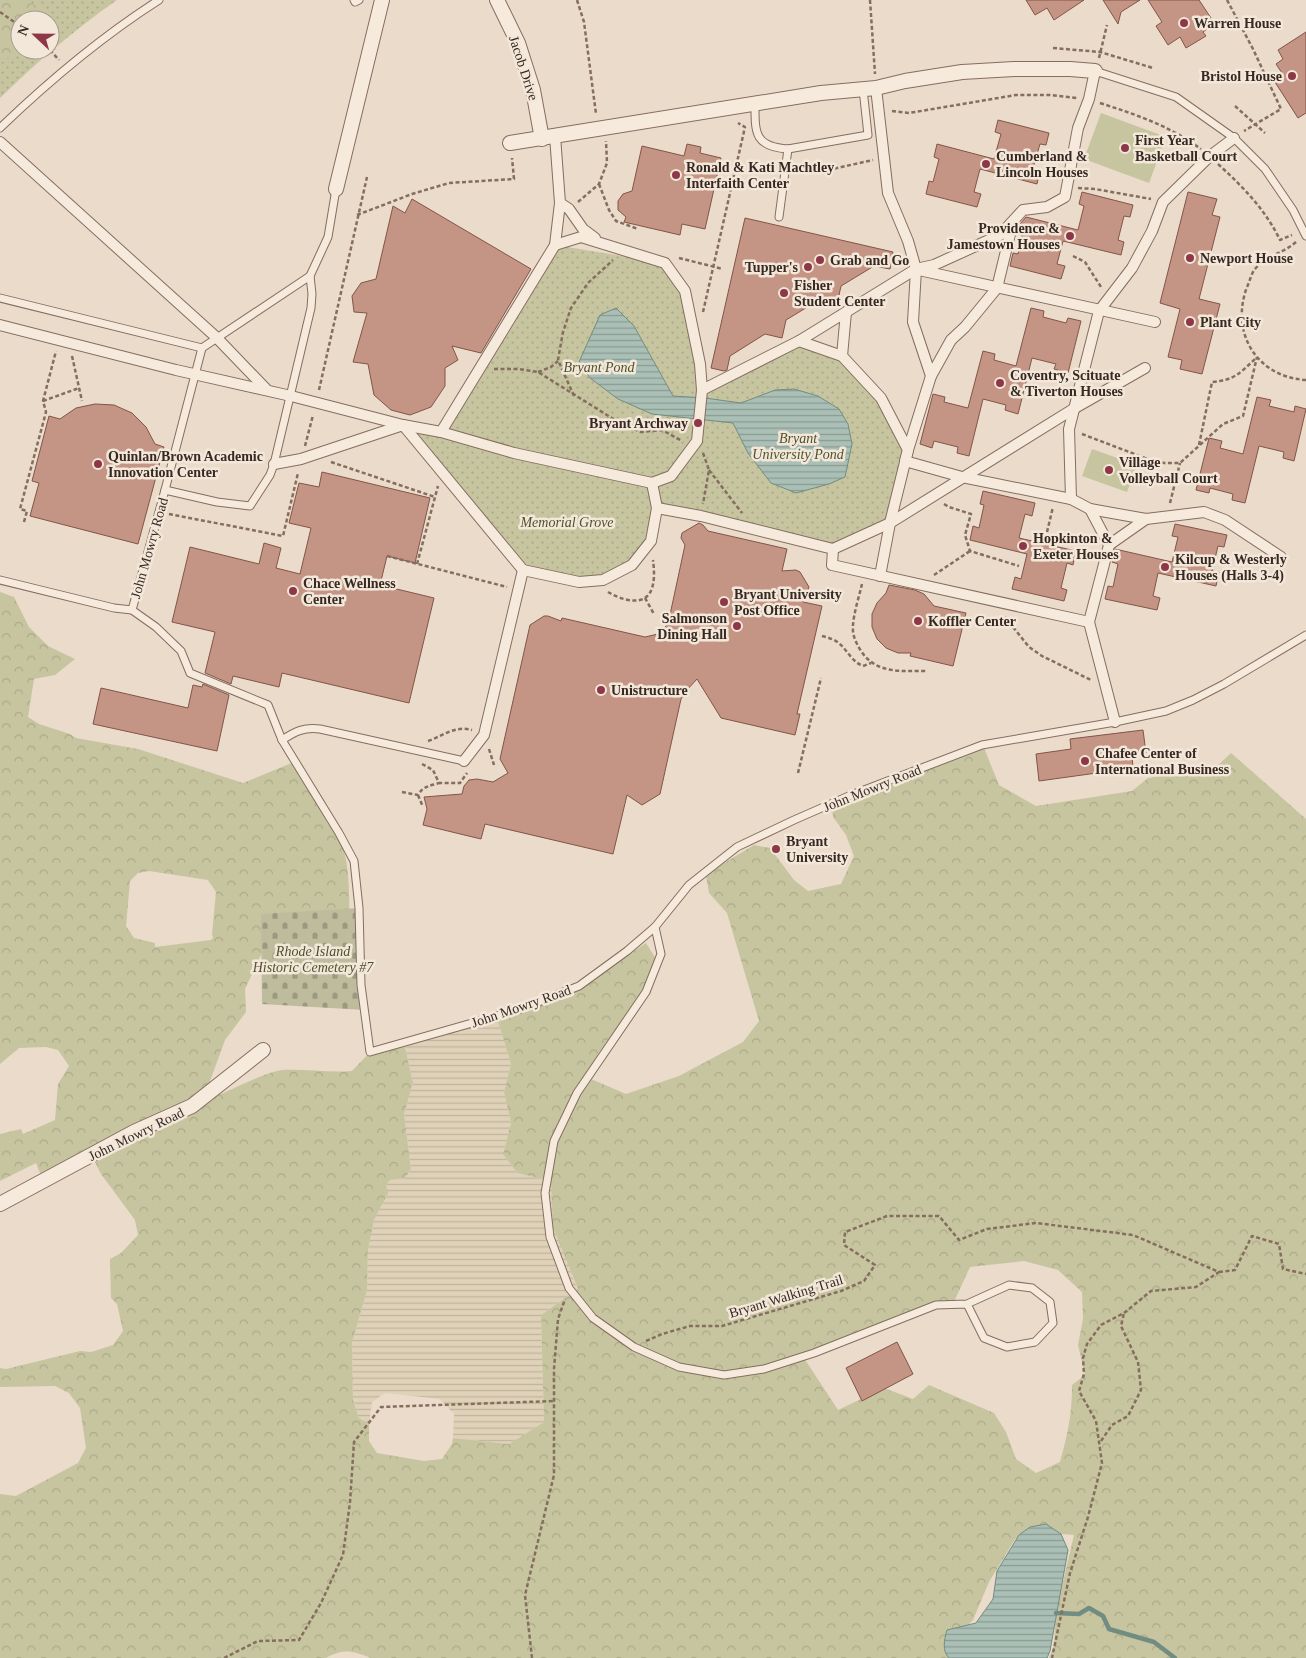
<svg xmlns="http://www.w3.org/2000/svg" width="1306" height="1658" viewBox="0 0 1306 1658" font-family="'Times New Roman',serif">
<defs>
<pattern id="farmland-rules" width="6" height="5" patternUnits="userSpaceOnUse" patternTransform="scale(1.25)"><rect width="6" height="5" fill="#dfd2b8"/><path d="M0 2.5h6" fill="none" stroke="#c0b49e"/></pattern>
<pattern id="green-dots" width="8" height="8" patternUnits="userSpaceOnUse" patternTransform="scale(1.25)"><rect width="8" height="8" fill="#c7c59f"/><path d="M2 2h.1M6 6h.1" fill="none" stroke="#aca989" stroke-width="1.8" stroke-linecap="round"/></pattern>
<pattern id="forest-crowns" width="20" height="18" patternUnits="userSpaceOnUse" patternTransform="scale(1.25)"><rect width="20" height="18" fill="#c7c59f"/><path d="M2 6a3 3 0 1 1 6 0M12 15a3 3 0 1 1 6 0" fill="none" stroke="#aca989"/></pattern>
<pattern id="cemetery-stones" width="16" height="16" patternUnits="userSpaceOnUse" patternTransform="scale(1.25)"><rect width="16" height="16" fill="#bebc9d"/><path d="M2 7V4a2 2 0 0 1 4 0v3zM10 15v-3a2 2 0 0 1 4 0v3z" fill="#9b9980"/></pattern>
<pattern id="water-rules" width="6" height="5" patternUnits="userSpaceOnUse" patternTransform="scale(1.25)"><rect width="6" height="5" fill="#aabfb5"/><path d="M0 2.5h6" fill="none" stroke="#8b9b93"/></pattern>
</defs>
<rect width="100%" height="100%" fill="#eadbca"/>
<polygon fill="url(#farmland-rules)" points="497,1018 511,1064 504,1092 511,1123 503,1154 517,1173 551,1181 572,1276 578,1289 541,1315 544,1422 509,1444 453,1438 454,1414 440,1399 385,1393 372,1402 369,1424 359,1418 353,1400 352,1343 367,1290 368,1250 374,1220 387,1194 386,1185 389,1180 405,1178 411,1169 404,1114 413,1083 405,1047 448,1032"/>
<g fill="url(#green-dots)" fill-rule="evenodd">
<path d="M0,0H117C74,30 37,62 0,98ZM20,20H50V50H20Z"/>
<polygon points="555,245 665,263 685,291 702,390 799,341 842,356 881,398 908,450 890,523 833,549 657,508 652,487 651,541 632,565 603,580 523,570 403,425 442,431"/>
</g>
<g fill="url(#forest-crowns)" fill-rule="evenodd">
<path d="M0,0H22L52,12L48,20H20C20,50 24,46 0,64Z"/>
<path d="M0,592L14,597L29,627L48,646L75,659L55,675L34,679L28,717L39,724L70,734L76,738L138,749L243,783L294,762L328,824C353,846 348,893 350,924L266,944L245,989L246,1012L225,1040L210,1081L214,1097C232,1090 265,1072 282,1070C306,1069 329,1073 352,1071L372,1050L405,1047L413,1083L404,1114L411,1169L405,1178L390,1180L386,1185L388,1193L374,1220L368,1250L367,1290L352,1343L353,1400L359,1418L369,1424V1441L377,1453L424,1461L442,1459L452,1444L453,1438L509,1444L544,1422L541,1315L578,1289L553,1227L551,1181L517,1173L503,1154L511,1123L504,1092L511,1064L497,1018L565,997L646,943L656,959L637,1002L597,1055L591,1079L626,1094L679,1076L743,1042L759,1021L727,913L709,893L706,876L711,871L754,845L770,848L794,880L808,891L841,884L854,856L846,835L833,817L832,802L984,748L999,785L1036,806L1132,791L1148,778L1216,767L1231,753L1306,819V1658H1049L1054,1646L1056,1612L1074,1535L1035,1532L1015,1539L989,1582L973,1620L953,1641V1658H371C352,1651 344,1648 326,1658H0V1494L16,1496L78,1463L86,1448L80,1408L69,1393L55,1386L0,1387V1368L6,1369L80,1351L91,1352L113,1345L123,1331L117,1304L111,1298L110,1259L121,1253L138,1235L135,1220L101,1174L92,1156L42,1178L36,1163L0,1181V1134L21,1129L23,1134L55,1120L58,1084L69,1066L58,1050L46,1047L19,1048L0,1064ZM149,871L208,880L216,892L212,934L213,938L211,940L155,947V943L134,938L126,926L130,881L138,873ZM1024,1261L1058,1270L1082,1292L1083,1319L1078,1345L1085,1375L1072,1385C1072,1414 1068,1433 1060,1462L1036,1473L1016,1459L1006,1432L994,1413L929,1385L913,1399L884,1388L838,1410L804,1358L933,1304H953L970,1267Z"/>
</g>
<polygon fill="url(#cemetery-stones)" points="359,908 365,1010 262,1004 261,914"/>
<g fill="#c7c59f">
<polygon points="1101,113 1166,137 1149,183 1084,159"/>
<polygon points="1092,449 1137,465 1127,492 1082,476"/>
</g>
<g fill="url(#water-rules)" stroke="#718d81">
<polygon points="616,308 634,326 673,396 705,398 741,403 775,390 794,389 818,396 839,409 848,424 852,444 845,477 829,484 796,493 771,483 748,453 733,423 652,414 618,399 590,378 579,362 600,315"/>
<path d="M1046,1524L1061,1534L1068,1550L1050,1651L1047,1658H949C942,1651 944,1640 947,1630L976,1623L993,1599L997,1571L1019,1535L1030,1527Z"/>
</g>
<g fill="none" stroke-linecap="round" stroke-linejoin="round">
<polyline stroke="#718d81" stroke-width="4.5" points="1056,1613 1079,1614 1089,1608 1103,1616 1109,1629 1154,1642 1175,1658"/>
</g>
<g fill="#c49484" stroke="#825549">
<polygon points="1026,0 1084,0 1054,20 1047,8 1035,15"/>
<polygon points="1103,0 1140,0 1121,12 1118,24"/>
<polygon points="1148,0 1199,0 1211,18 1206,20 1210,27 1203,32 1206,36 1186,48 1180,37 1168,45 1156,26 1162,22"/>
<polygon points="1306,32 1306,113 1298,118 1273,79 1282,73 1276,64 1283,59 1278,50"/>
<polygon points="998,120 1049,133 1046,145 1040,144 1033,168 1040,170 1037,184 980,169 974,192 981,194 977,207 926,194 929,181 933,182 939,159 934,157 937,144 994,159 1001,134 995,132"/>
<polygon points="687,144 701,147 700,153 721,158 705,229 682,224 680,235 624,222 626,217 618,210 618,201 623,194 632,191 642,146 684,156"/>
<polygon points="1082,192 1133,205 1130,217 1124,216 1118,240 1124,242 1121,255 1063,241 1057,264 1065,266 1061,279 1010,266 1013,253 1018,254 1023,231 1018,229 1020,224 1026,217 1078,230 1084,206 1079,204"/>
<polygon points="1188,192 1217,199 1212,215 1220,217 1199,299 1220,304 1202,374 1180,369 1182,360 1168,357 1180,309 1160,303"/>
<polygon points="412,199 531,269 481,353 452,346 458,360 445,368 445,386 431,407 410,415 391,410 374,395 368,364 353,362 367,313 354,312 352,296 361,283 376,279 393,206 405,213"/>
<polygon points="745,218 893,252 890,269 874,266 841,286 837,304 819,300 786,320 782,338 765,334 730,356 727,370 724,371 711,368"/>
<polygon points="1031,308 1044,311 1043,317 1066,323 1068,318 1081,321 1068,373 1054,369 1056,364 1032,358 1018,414 1005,410 1006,405 983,399 969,456 957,453 958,447 934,441 932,448 920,444 933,394 945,397 944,402 968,408 983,351 995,354 994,360 1016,366"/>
<polygon points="1257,397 1271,400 1269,406 1294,412 1295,406 1306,409 1294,461 1283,458 1284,452 1259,446 1245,503 1232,500 1233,494 1210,488 1209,493 1196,490 1209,438 1222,441 1220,448 1243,454"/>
<polygon points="95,404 114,405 132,413 146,427 155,444 164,447 138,544 30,516 39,483 32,481 49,416 60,419 76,408"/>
<polygon points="322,472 430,498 415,563 387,556 380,585 434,598 409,703 282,673 279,687 233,676 231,684 205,673 215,632 172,622 190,547 259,564 264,543 281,548 276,568 300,574 311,528 289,523 299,483 319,487"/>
<polygon points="983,491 1035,503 1032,516 1025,514 1019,538 1076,551 1073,565 1067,563 1061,588 1067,590 1064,601 1012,589 1015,577 1021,579 1027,554 970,540 973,526 979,528 984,505 980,504"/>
<polygon points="699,523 703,525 708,531 787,549 782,571 796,570 800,572 809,587 803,602 822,606 797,714 800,714 795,735 721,718 697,679 685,692 681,699 660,794 642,805 627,795 613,854 485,824 481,839 423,825 427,809 424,797 462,794 464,786 469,780 477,779 493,782 508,773 500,759 530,625 544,616 548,616 561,621 562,618 645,637 658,634 668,624 685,545 681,538 682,533"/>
<polygon points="1175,524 1227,535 1224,547 1218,546 1212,571 1219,572 1216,586 1158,573 1153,596 1160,598 1157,610 1105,599 1108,586 1113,587 1118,564 1112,562 1115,549 1172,562 1178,537 1172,536"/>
<polygon points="889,585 915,590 924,594 934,606 966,613 953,666 910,656 911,653 898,653 886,648 877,639 872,627 872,614 877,603 886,593"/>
<polygon points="203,684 229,695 217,751 93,724 101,688 188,708 193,685 202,687"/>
<polygon points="1143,730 1146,753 1132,755 1133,768 1039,781 1036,754 1071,749 1070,739"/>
<polygon points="897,1342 913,1374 862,1401 846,1368"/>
</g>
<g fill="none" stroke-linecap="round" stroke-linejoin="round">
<g stroke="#856d60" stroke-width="9">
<g id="service">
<polyline points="354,0 355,2 359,0"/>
<polyline points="1095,71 1176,97 1234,138 1265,169 1293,210 1306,236"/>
<path d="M755,104C755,132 754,147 788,149L868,135L863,89"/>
<path d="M0,128C50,80 101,37 159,0"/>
<polyline points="779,217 788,149"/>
<polyline points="310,276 202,348 165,490 132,610 156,627 181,651 190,673 268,705 282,740 339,833 354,861 359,908 361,985 370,1052 518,1010 579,986 627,951 655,927 689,885 737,847 794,820 851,795 982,745 1115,722 1166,711 1193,700 1224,684 1306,635"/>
<polyline points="0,298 202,348"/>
<polyline points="165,490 217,502 250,506 270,475 274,464 311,308 312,294 310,276 328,237 336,189"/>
<polyline points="0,580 114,608 132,610"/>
<path d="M282,740C296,731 304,727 320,729L464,761"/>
<polyline points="655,927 661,954 646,992 577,1093 554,1141 545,1193 550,1237 569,1288 593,1318 634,1347 679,1367 724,1375 764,1369 814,1353 936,1305 967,1304 1009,1285 1032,1288 1050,1302 1053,1323 1035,1342 1007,1347 984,1338 967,1304"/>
</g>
</g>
<g stroke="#856d60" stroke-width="12">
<g id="pedestrian">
<polyline points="876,88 888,193 908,241 916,269 913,322 931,376 908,450 890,523 880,576"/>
<polyline points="555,136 560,203 569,209 583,229 595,238"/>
<polyline points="0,142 216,337 266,389"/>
<polyline points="919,270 1155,322"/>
<polyline points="0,325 176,370 291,396 403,425 441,432 514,453 652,483"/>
<polyline points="799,341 842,356 881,398 908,450 905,461 962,477 1071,499 1090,509 1146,519 1204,512 1225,520 1281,557"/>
<polyline points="842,356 846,312"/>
<polyline points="931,376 951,340 965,327 997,288 1013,222"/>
<polyline points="702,390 799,341 916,269 934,265 1000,235 1023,210 1047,207 1065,197 1078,128 1089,99 1095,71"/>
<polyline points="441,432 555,245 560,203"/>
<polyline points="274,464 301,459 403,425 523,570"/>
<polyline points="1071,499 1069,429 1099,311 1132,268 1152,231 1163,202 1210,156 1234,138"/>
<polyline points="657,508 701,516 833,549 832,565 1089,622"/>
<polyline points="1090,509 1109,545 1089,622 1115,722"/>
<polyline points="1109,545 1146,519"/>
<polyline points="833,549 890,523 1075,408 1145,368"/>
<polyline points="464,761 484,735 523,570 579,582 603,580 632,565 651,541 657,508 652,483 671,476 697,441 702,390 700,364 685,291 665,263 581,237 555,245"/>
</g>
</g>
<g stroke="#856d60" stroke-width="16">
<g id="minor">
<polyline points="497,0 518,43 533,90 542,139"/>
<polyline points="510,143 821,93 876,88 905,81 962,72 1014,69 1070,69 1095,71"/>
<polyline points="336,189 382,0"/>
<polyline points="0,1204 134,1132 192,1106 263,1050"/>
</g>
</g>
<g stroke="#856d60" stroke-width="2.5" stroke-dasharray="4 2.5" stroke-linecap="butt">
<polyline points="577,0 584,22 596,114"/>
<polyline points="870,0 875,74"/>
<polyline points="1227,0 1253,49 1281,109 1244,131"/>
<polyline points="0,12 20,26"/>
<polyline points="1053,48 1100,52 1153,68"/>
<polyline points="50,50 59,60"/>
<polyline points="1099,58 1107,25"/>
<path d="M1100,103C1137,115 1168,125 1201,149"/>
<polyline points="1235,106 1265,133"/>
<polyline points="892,111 909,113 1016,95 1050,95 1077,98"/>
<path d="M1218,164C1243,187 1265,209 1280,240L1292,235"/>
<polyline points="828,170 873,160"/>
<polyline points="599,184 609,210 616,221 638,229"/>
<polyline points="1078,188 1095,189 1151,199"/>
<polyline points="578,202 599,184 607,163 606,141"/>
<polyline points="357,215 412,194 449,183 514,179 512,158"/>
<path d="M1296,242C1284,253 1267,255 1255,269C1251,274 1250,281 1247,287C1230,332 1256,377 1306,380"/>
<polyline points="1073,256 1085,262 1101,287"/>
<polyline points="679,258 723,269"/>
<polyline points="703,312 745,127 738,123"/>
<polyline points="72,356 82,401"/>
<polyline points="494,369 519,369 538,372 623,425 641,432 662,430 682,441"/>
<polyline points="538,372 551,367 558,361"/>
<polyline points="319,390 367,177"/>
<polyline points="574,396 558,360 563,332 571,308 588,283 613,260"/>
<polyline points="43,401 79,388"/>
<polyline points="1082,434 1145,458 1164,463 1180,463 1223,424 1243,416 1257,357"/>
<path d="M1199,445L1212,382C1235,380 1240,373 1256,358"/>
<polyline points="305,446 313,415"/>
<polyline points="703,453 709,470 703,504"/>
<polyline points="331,462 435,497"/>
<polyline points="709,470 742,513"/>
<polyline points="1170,503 1180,463"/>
<polyline points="944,504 949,507 971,514 965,535 970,551 1019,566"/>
<polyline points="169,514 283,536 298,473"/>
<polyline points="24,522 27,511 20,509 46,412 43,401 56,351"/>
<polyline points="1047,532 1053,507"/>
<polyline points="387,556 507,587"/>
<polyline points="417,564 438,486"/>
<polyline points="934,575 970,551"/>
<path d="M862,584C859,597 854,612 853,625C852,635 856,643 861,651C876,674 901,671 926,671"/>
<path d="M608,592C621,600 646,608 652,588C655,579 654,569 653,560"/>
<polyline points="645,598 654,614"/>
<polyline points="1005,617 1029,647 1042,656 1091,680"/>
<path d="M822,636C826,637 830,638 834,640C846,646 850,661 863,666L871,663"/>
<path d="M428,741C443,736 455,725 472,730"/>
<polyline points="489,749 494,765"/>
<polyline points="422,764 433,770 439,783 460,783 467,773"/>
<polyline points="798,773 821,678"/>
<path d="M402,792L418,795C423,786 430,786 439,783"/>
<polyline points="418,795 423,807"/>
<polyline points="1219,1272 1235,1270 1252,1236 1279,1244 1283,1269 1306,1274"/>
<polyline points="646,1341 662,1334 690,1326 722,1326 841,1291 864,1281 875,1265 844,1245 845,1232 887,1216 939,1216 959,1240 987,1229 1036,1223 1133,1235 1219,1272 1196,1287 1151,1291 1124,1313 1101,1325 1087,1344 1083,1358 1084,1374 1079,1391 1096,1421 1102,1463 1088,1517 1070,1573 1052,1658"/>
<polyline points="1101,1441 1112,1425 1128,1416 1141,1390 1138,1362 1121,1326 1124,1313"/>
<polyline points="224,1658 258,1641 299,1640 321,1603 343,1555 350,1502 354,1442 381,1407 554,1401"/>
<polyline points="532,1658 525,1595 554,1475 554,1369 558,1319 565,1299"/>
</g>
<use href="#service" stroke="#f6eadd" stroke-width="7"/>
<use href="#pedestrian" stroke="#f6eadd" stroke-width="10"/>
<use href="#minor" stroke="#f6eadd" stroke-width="14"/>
</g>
<g fill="#8e3747" stroke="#f2e7d9" stroke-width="2">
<circle cx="1184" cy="23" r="5"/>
<circle cx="1292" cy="76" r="5"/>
<circle cx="1125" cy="148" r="5"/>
<circle cx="986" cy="164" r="5"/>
<circle cx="676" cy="175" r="5"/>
<circle cx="1070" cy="236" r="5"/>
<circle cx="1190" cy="258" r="5"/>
<circle cx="820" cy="260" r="5"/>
<circle cx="808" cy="267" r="5"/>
<circle cx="784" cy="293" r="5"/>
<circle cx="1190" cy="322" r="5"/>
<circle cx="1000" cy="383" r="5"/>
<circle cx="698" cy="423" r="5"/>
<circle cx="98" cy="464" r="5"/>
<circle cx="1109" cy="470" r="5"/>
<circle cx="1023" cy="546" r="5"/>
<circle cx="1165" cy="567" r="5"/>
<circle cx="293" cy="591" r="5"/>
<circle cx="724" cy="602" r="5"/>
<circle cx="918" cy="621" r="5"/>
<circle cx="737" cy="626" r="5"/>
<circle cx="601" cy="690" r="5"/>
<circle cx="1085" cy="761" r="5"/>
<circle cx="776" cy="849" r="5"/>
</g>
<g text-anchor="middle" stroke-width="5" stroke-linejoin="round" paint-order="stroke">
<g font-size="14" font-weight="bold" fill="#372922" stroke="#f2e7d9" text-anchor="start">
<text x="1194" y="28">Warren House</text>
<text x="1282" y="81" text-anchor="end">Bristol House</text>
<text x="1135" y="145">First Year<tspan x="1135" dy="16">Basketball Court</tspan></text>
<text x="996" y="161">Cumberland &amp;<tspan x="996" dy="16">Lincoln Houses</tspan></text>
<text x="686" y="172">Ronald &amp; Kati Machtley<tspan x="686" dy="16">Interfaith Center</tspan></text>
<text x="1060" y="233" text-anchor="end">Providence &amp;<tspan x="1060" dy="16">Jamestown Houses</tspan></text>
<text x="1200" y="263">Newport House</text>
<text x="830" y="265">Grab and Go</text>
<text x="798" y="272" text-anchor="end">Tupper's</text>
<text x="794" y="290">Fisher<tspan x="794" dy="16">Student Center</tspan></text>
<text x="1200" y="327">Plant City</text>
<text x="1010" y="380">Coventry, Scituate<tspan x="1010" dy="16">&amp; Tiverton Houses</tspan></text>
<text x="688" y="428" text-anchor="end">Bryant Archway</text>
<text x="108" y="461">Quinlan/Brown Academic<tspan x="108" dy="16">Innovation Center</tspan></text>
<text x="1119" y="467">Village<tspan x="1119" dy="16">Volleyball Court</tspan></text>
<text x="1033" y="543">Hopkinton &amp;<tspan x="1033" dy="16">Exeter Houses</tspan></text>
<text x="1175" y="564">Kilcup &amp; Westerly<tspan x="1175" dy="16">Houses (Halls 3-4)</tspan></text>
<text x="303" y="588">Chace Wellness<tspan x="303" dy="16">Center</tspan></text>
<text x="734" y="599">Bryant University<tspan x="734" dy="16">Post Office</tspan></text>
<text x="727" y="623" text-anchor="end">Salmonson<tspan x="727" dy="16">Dining Hall</tspan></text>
<text x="928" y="626">Koffler Center</text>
<text x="611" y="695">Unistructure</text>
<text x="1095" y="758">Chafee Center of<tspan x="1095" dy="16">International Business</tspan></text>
<text x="786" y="846">Bryant<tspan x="786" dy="16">University</tspan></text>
</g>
<g font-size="14" fill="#372922" stroke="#f2e7d9">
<text transform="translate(524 68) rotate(72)" y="5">Jacob Drive</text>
<text transform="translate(149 548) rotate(-74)" y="5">John Mowry Road</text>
<text transform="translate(872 788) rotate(-22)" y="5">John Mowry Road</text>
<text transform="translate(521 1006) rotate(-19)" y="5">John Mowry Road</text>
<text transform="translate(136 1134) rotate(-26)" y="5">John Mowry Road</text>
<text transform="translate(786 1296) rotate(-17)" y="5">Bryant Walking Trail</text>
</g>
<g font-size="14" font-style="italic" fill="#4e512b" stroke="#f2e7d9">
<text x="599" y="372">Bryant Pond</text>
<text x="798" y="443">Bryant<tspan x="798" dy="16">University Pond</tspan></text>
<text x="567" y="527">Memorial Grove</text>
<text x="313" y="956">Rhode Island<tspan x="313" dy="16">Historic Cemetery #7</tspan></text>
</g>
</g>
<g transform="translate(35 35) rotate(292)"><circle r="24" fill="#f2e7d9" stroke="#a79b90"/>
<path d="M0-4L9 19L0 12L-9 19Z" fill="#8e3747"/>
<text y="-8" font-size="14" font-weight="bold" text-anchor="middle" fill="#372922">N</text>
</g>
</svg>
